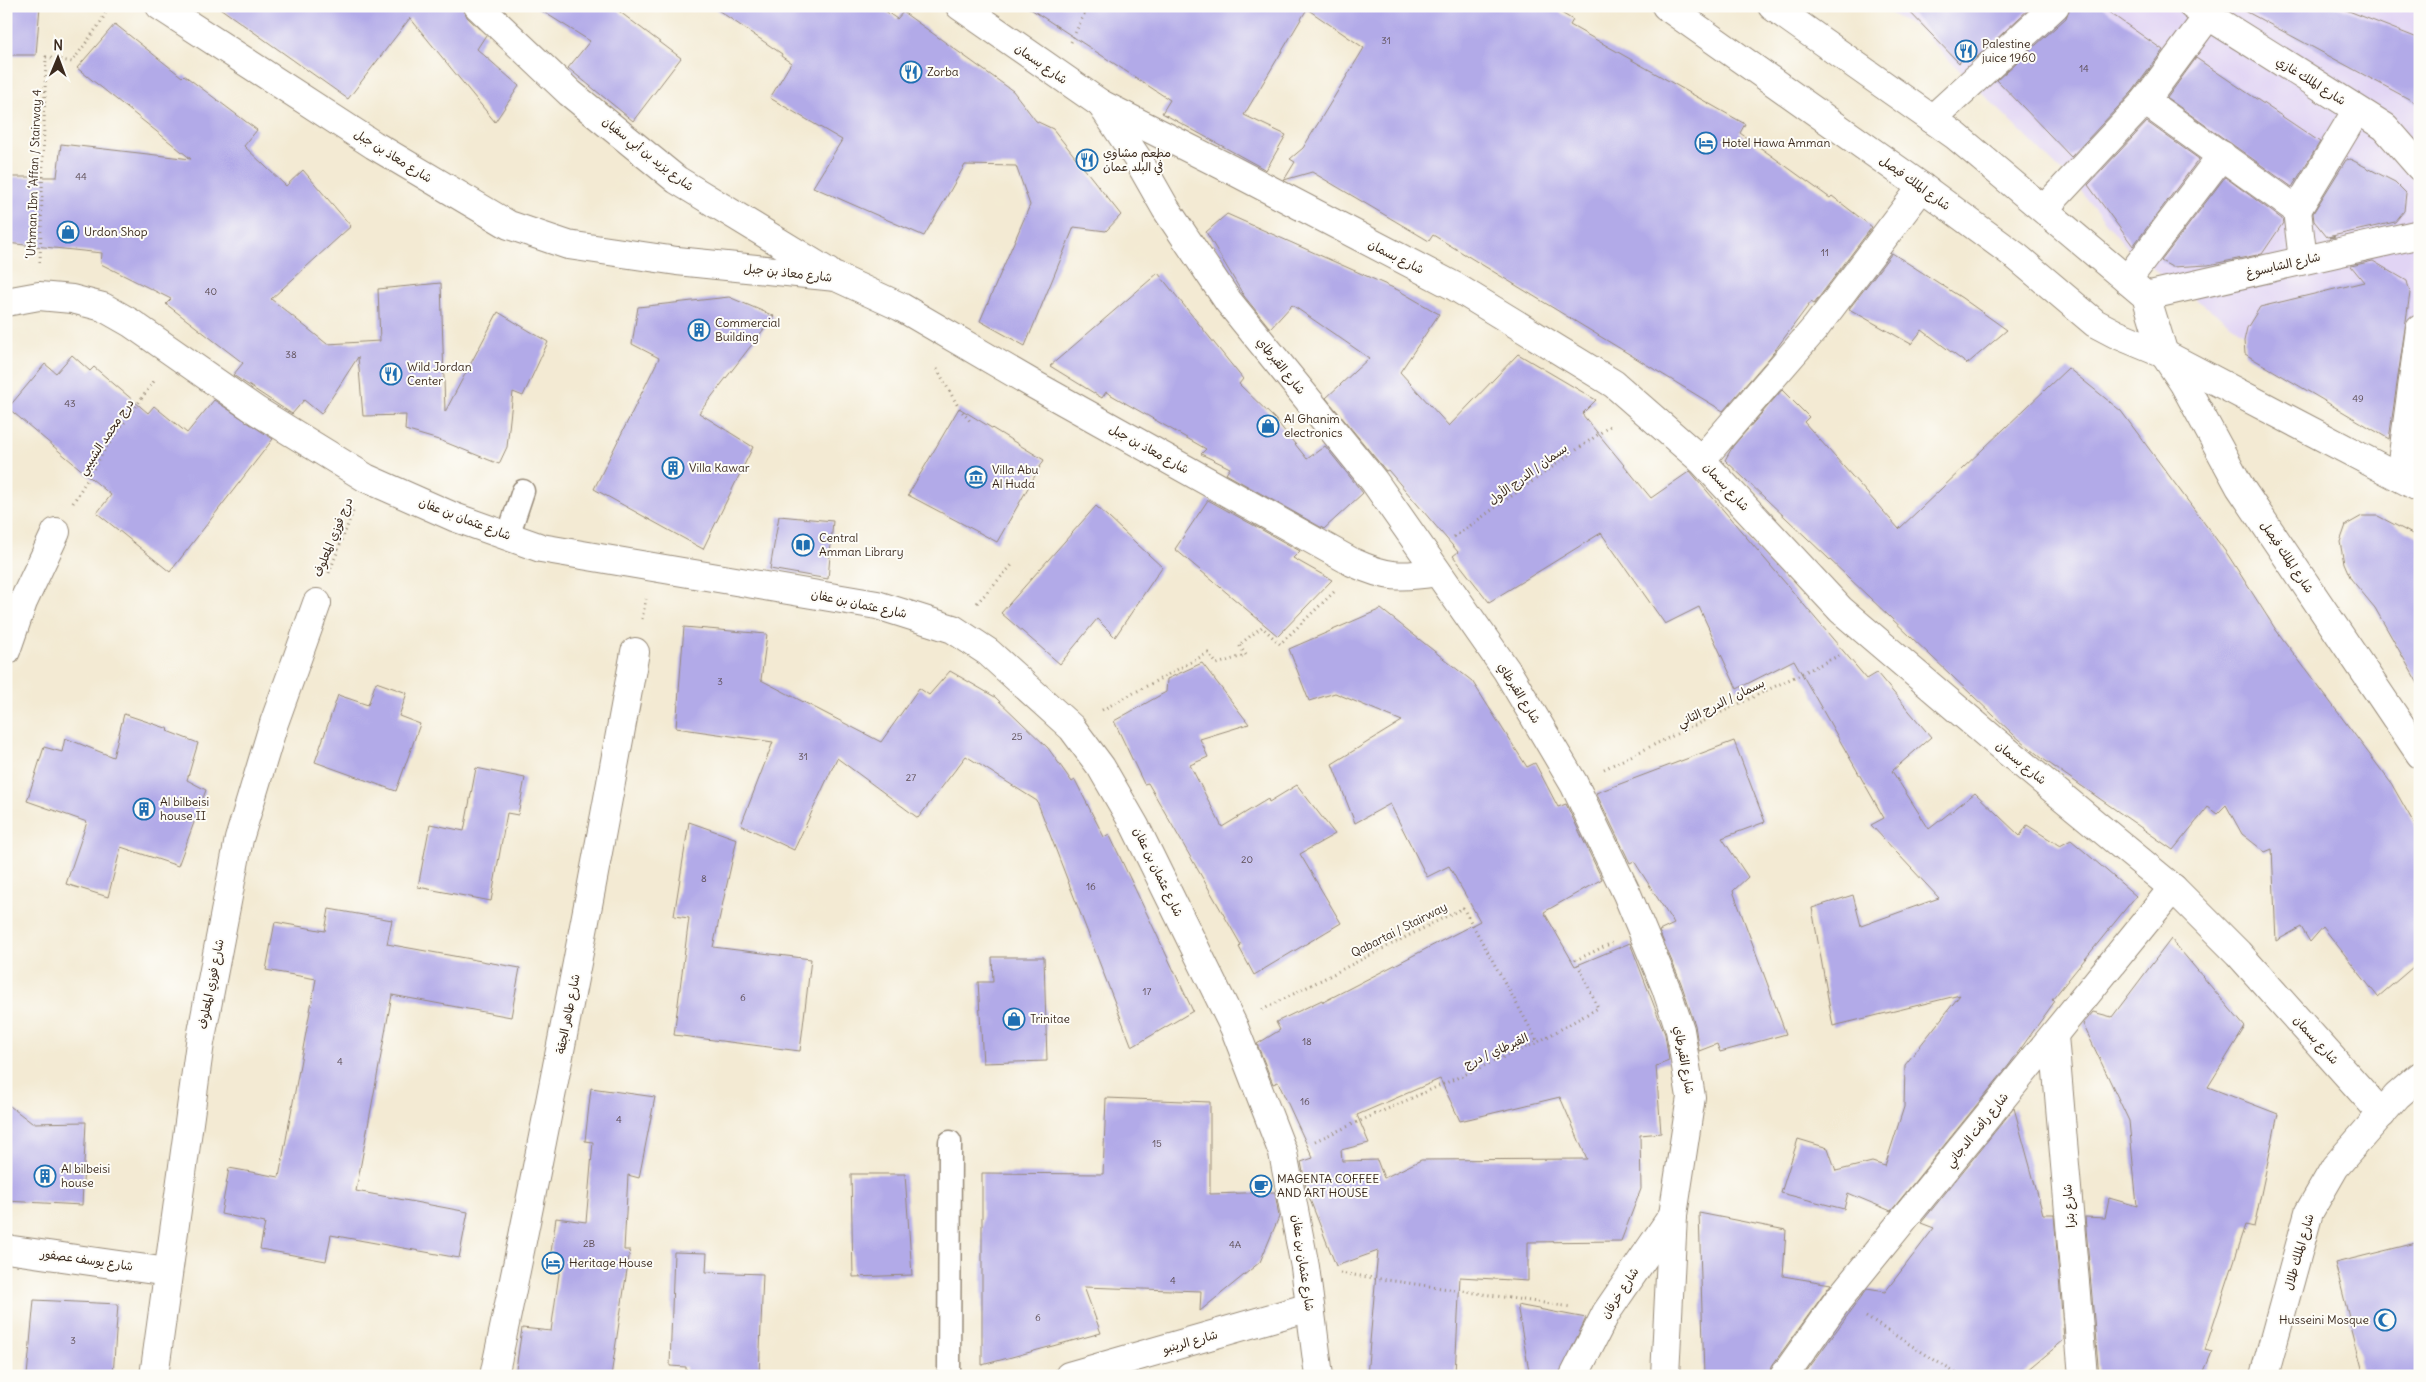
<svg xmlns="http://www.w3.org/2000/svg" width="2426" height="1382" viewBox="0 0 2426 1382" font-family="Delius,'Playpen Sans Arabic',sans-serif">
<rect width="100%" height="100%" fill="#fdfcf7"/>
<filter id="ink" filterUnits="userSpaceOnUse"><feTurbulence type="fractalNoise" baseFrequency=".02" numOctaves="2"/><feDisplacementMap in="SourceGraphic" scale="10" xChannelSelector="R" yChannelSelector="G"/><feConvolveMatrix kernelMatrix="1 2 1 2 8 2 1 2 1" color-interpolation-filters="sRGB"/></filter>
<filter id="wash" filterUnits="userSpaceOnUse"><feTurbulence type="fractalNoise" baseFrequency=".0096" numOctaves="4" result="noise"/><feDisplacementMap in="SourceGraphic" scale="20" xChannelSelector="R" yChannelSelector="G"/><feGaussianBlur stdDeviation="1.12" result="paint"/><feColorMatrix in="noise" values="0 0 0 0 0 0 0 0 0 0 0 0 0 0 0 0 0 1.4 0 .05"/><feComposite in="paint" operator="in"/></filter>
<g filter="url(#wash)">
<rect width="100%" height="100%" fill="#f3ead3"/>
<polygon fill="#e1d4f4" points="1877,6 2420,6 2420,458 2132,254 2080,190 1917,28"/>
<g id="blocks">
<g fill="#b2aae8" fill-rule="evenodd">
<polygon points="6,6 40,6 36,55 6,55"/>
<polygon points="217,6 463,6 467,17 486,35 477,49 519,86 495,122 410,18 348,99"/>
<polygon points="534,6 612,6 681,58 633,121 568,68 590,41"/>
<polygon points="712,6 878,6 897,19 903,12 1013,91 1036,121 1053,129 1121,215 1106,231 1074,227 1025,346 980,321 1030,205 1016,166 965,165 924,236 813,187 842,140 770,98 791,63 781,56 782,54"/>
<polygon points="1026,6 1550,6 1573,20 1570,25 1745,124 1740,133 1830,198 1832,196 1872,227 1814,304 1811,302 1770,357 1723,411 1433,235 1429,241 1312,172 1284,180 1295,162 1290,159 1303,148 1364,48 1307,9 1244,115 1286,135 1266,170 1162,113 1170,100"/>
<polygon points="1904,6 2032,6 1976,58 1971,52 1959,63"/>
<polygon points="2070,6 2100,6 2163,50 2133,91 2071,157 1997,80 2066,18"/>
<polygon points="2236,6 2336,6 2420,39 2420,105"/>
<polygon points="115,24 182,77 184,75 257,130 244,146 286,186 303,170 351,226 271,299 327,344 380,341 378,289 441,283 445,412 498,312 548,342 523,396 513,392 507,447 499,464 442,441 405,430 406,415 363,416 358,357 321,414 304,400 292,414 233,375 243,363 166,304 171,299 101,264 102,253 6,243 6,177 57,177 61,144 191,159 77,68"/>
<polygon points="2196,58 2320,142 2292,187 2167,98"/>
<polygon points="2147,122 2199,159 2133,246 2088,185"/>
<polygon points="2350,159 2395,182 2406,193 2404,211 2395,222 2332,236 2335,237 2329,238 2332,236 2327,237 2314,221 2313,213 2346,160"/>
<polygon points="2225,177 2282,219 2283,223 2262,254 2208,265 2172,267 2161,261"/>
<polygon points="1227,214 1398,290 1439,314 1400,372 1449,426 1518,354 1596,400 1582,414 1651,498 1690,471 1867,679 1877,673 1931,737 1892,771 1929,829 1975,793 2020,836 2027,825 2060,846 2071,840 2136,896 2052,1000 2055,1001 2009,1065 1891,1211 1848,1193 1844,1209 1781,1193 1798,1139 1828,1148 1836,1171 1872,1162 1885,1166 1904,1107 1905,1065 1960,995 1833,1026 1812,908 1853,895 1861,926 1939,898 1871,825 1884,818 1794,660 1737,689 1699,607 1665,624 1601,533 1489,602 1453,556 1458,552 1388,470 1386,471 1326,398 1369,358 1292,305 1271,328 1269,327 1244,296 1206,232"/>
<polygon points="1892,253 1962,298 2007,330 1967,364 1922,330 1911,344 1849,309"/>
<polygon points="2373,261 2407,281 2410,293 2389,439 2245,354 2244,341 2247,328 2260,307 2364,282 2351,266"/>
<polygon points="1158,273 1243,379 1239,384 1275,419 1307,459 1325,446 1363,493 1324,529 1226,474 1230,468 1201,454 1206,449 1106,392 1102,398 1050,366"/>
<polygon points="729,297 774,316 699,413 753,447 703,549 594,489 659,358 632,344 638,307"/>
<polygon points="72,355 90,371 94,367 148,413 154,406 187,433 214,400 273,439 170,572 97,513 111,495 8,408 45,364 56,373"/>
<polygon points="2068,368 2121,411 2228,555 2276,630 2391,783 2420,834 2420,961 2378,997 2323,927 2310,942 2301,927 2276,941 2272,849 2265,852 2242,834 2226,805 2217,814 2208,807 2173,850 2043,759 2014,735 1725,460 1733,446 1782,390 1809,417 1804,422 1899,529"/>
<polygon points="959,408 1044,460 997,542 908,495"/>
<polygon points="1208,500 1300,551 1293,558 1332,580 1278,636 1175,549"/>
<polygon points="1096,506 1162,567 1115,637 1097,619 1060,664 1001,613"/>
<polygon points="779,516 833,521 828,579 770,569"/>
<polygon points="2362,516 2378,516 2420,538 2420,687 2375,608 2351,579 2344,563 2340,542 2346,525"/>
<path d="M1381,609L1472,681L1527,767L1535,763L1558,807L1566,804L1602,879L1544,912L1575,966L1630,943L1665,1034L1669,1061L1656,1066L1661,1133L1640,1135L1641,1189L1621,1241L1528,1242V1281L1460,1277L1455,1374L1427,1371L1426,1376H1367L1378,1251L1336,1266L1307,1192L1301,1162L1313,1158L1278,1082L1273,1084L1257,1044L1280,1030L1276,1022L1322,1000L1323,1002L1480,921L1449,866L1427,877L1390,804L1355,823L1332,764L1402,721L1335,693L1309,701L1289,649ZM1440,1079L1460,1121L1560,1097L1587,1159L1421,1160L1384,1178L1377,1160L1342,1161L1341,1150L1369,1143L1357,1115Z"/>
<polygon points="684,627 767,634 761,680 881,742 919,688 929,695 950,671 995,697 1048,748 1072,782 1075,780 1104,837 1109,834 1193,1011 1132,1047 1037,801 966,756 918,818 837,758 794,850 741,825 773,742 676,728"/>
<polygon points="1202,663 1249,724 1200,739 1208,757 1190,765 1222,827 1268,799 1269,802 1297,785 1335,834 1300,854 1341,923 1254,975 1239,947 1241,945 1148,783 1144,784 1114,721 1166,692 1167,679"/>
<polygon points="376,682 407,693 399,716 420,724 396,791 315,762 338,695 368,705"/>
<polygon points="124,714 169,729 167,731 198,743 187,780 206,790 178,866 121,847 108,897 66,884 87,822 27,801 44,747 62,752 65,738 113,757"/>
<polygon points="1734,741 1765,822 1722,838 1748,877 1733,891 1786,1034 1720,1052 1717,1044 1699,1051 1695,1025 1681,983 1659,931 1674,924 1634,861 1630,863 1596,793"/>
<polygon points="476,768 525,778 518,815 507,813 491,901 418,887 430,824 464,831"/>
<polygon points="689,822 737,839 713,947 811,959 800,1051 674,1035 689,918 674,916"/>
<polygon points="329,909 392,920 387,944 520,968 511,1017 392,995 356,1191 468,1212 459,1258 331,1235 326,1261 260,1249 265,1223 221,1214 229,1168 279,1177 316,979 266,970 275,922 325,931"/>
<polygon points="2171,939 2245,1027 2208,1087 2278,1114 2254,1227 2246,1225 2205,1350 2212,1352 2202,1376 2099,1376 2085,1217 2105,1218 2109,1198 2137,1206 2129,1121 2083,1024 2093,1012 2112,1017"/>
<polygon points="992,957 1044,957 1047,1061 983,1063 978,982 993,982"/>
<polygon points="591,1088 655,1097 639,1178 628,1175 624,1250 630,1250 611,1376 515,1376 522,1328 551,1331 561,1260 550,1259 556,1218 586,1222 593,1142 585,1141"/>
<polygon points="1106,1098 1210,1102 1210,1194 1275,1192 1279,1217 1260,1262 1200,1311 1201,1291 1084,1287 1101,1333 982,1365 982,1173 1103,1174"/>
<polygon points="6,1103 32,1123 86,1122 82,1205 6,1201"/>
<polygon points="2014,1108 2043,1214 2054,1214 2064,1340 2021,1376 1803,1376 1867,1289 1885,1292 1934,1228 1921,1223"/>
<polygon points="851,1174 905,1174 912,1275 853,1277"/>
<polygon points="1699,1213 1786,1230 1783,1276 1831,1284 1771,1367 1769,1376 1704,1376"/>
<polygon points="2420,1242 2420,1376 2364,1376 2335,1263"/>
<polygon points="674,1252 707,1253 706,1272 763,1274 759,1376 686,1376 686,1367 670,1366"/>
<polygon points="34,1300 118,1304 113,1376 27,1376"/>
<polygon points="1517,1305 1586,1318 1559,1376 1530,1376"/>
</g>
</g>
</g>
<g filter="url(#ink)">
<use href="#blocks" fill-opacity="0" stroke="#978a78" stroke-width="1"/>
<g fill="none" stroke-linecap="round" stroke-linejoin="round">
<g stroke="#978a78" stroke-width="25">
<g id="service">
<polyline points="508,536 523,491"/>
<polyline points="949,1376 950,1142"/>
</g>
</g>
<g stroke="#978a78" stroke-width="30">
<g id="pedestrian">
<polyline points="2145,101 2208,16"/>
<polyline points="1932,119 2055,6"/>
<polyline points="2044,209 2145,101 2297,210 2357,110"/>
<polyline points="2297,210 2303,260"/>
<polyline points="2127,280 2222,155"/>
<polyline points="1701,460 1816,327 1922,187"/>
<polyline points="2400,476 2420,329"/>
</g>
</g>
<g stroke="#978a78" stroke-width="30">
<g id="minor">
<path d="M160,6L374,145L509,225L568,245L677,261L836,277L901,307L1033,384L1352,562C1387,578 1401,578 1437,572"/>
<polyline points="478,6 570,93 677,180 828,272"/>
<polyline points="2193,6 2385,127 2420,167"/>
<polyline points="1101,104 1137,158 1166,209 1228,301 1374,481 1507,671 1574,784 1627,894 1666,988 1680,1030 1691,1097 1673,1215 1665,1376"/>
<polyline points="6,302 39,296 72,299 103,307 131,323 257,411 366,478 454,517 541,548 877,605 953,629 988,652 1072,728 1101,767 1135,826 1234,1027 1283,1153 1305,1267 1319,1376"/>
<polyline points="6,651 23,602 56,532"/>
<polyline points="2054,1036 2083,1376"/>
<polyline points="6,1249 168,1272"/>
<polyline points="154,1376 200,1043 239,839 274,723 317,603"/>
<path d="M494,1376C545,1135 591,894 635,652"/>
<polyline points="1069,1376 1310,1307"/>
<polyline points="1574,1376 1606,1313 1673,1215"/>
<polyline points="1784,1376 1838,1300 2173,888"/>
</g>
</g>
<g stroke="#978a78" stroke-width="30">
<g id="secondary">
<polyline points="960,6 1101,104 1230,169 1454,286 1614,384 1701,460 1841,610 1996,742 2173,888 2238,953 2382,1114"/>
<polyline points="1666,6 1922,187 2017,257 2095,323 2116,334 2164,354 2420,488"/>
<polyline points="1772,6 1956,136 2146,296 2164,354 2184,384 2240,487 2420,754"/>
<polyline points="2146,296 2420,234"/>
</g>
</g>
<g stroke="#978a78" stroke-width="30">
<polyline id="primary" points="2264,1376 2309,1212 2335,1167 2397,1096 2420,1076"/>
</g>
<g stroke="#978a78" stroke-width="3" stroke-dasharray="1 4" stroke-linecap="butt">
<polyline points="1071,42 1088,6"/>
<polyline points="40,262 46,57 72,62 101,22 109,6"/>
<polyline points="937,369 959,408 970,421"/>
<polyline points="73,503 104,451 154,381"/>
<polyline points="1454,537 1610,426"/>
<polyline points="329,573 354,509"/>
<polyline points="977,603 1012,565"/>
<polyline points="642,619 646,599"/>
<polyline points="1102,710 1208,653 1217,664 1246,655 1239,645 1262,627 1280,644 1335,591"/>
<polyline points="1604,769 1842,654"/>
<polyline points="1262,1010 1463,908 1538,1042"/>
<polyline points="1315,1141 1538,1042 1598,1008 1576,960 1612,943"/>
<polyline points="1340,1273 1571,1307"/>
<polyline points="1866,1317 1960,1376"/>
</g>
<use href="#service" stroke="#fff" stroke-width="22"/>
<use href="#pedestrian" stroke="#fff" stroke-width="28"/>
<use href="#minor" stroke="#fff" stroke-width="28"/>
<use href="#secondary" stroke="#fff" stroke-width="28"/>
<use href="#primary" stroke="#fff" stroke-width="28"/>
</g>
</g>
<defs>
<g id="restaurant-ring" transform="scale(1.125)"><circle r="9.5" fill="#fdfcf7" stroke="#1f6fb2" stroke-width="1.5"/><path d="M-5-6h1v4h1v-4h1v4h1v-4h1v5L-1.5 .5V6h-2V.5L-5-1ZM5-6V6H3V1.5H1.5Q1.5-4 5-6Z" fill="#1f6fb2"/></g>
<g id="hotel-ring" transform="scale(1.125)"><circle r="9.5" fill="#fdfcf7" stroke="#1f6fb2" stroke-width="1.5"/><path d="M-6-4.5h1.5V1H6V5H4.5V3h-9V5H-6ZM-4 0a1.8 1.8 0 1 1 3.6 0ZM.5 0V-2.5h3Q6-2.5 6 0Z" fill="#1f6fb2"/></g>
<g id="shop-ring" transform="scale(1.125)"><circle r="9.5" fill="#fdfcf7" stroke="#1f6fb2" stroke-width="1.5"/><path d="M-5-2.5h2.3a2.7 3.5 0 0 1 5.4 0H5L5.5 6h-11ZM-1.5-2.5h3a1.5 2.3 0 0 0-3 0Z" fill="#1f6fb2"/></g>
<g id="building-ring" transform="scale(1.125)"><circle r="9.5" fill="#fdfcf7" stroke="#1f6fb2" stroke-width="1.5"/><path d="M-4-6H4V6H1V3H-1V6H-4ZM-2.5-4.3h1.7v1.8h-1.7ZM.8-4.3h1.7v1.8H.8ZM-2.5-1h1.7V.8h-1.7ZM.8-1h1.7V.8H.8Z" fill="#1f6fb2"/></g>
<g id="museum-ring" transform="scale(1.125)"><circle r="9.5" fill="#fdfcf7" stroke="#1f6fb2" stroke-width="1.5"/><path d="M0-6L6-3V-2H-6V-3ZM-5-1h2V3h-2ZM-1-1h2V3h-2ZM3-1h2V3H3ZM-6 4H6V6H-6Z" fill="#1f6fb2"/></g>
<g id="library-ring" transform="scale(1.125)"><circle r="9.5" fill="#fdfcf7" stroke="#1f6fb2" stroke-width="1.5"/><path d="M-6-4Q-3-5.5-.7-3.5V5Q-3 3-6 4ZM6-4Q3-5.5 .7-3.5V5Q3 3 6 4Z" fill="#1f6fb2"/></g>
<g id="cafe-ring" transform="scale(1.125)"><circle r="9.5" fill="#fdfcf7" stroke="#1f6fb2" stroke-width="1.5"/><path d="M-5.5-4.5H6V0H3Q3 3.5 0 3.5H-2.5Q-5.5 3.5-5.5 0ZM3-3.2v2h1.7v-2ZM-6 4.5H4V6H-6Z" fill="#1f6fb2"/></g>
<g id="mosque-ring" transform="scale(1.125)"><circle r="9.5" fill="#fdfcf7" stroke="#1f6fb2" stroke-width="1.5"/><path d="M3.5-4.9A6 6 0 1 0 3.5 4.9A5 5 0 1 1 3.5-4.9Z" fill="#1f6fb2"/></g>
</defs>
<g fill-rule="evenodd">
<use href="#restaurant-ring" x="1966" y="51"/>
<use href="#restaurant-ring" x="911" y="72"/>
<use href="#hotel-ring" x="1706" y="143"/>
<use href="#restaurant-ring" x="1087" y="160"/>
<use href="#shop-ring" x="68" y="232"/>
<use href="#building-ring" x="699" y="330"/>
<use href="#restaurant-ring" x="391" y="374"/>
<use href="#shop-ring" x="1268" y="426"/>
<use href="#building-ring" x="673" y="468"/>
<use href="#museum-ring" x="976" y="477"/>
<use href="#library-ring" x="803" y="545"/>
<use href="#building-ring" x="144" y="809"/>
<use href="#shop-ring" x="1014" y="1019"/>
<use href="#building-ring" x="45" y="1176"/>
<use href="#cafe-ring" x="1261" y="1186"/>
<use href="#hotel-ring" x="553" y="1263"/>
<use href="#mosque-ring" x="2385" y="1320"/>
</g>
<g text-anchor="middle" stroke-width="4" stroke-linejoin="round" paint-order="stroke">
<g font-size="10" fill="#594a50">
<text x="1386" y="44">31</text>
<text x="2084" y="72">14</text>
<text x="81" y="180">44</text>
<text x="1825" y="256">11</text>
<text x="211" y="295">40</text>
<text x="291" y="358">38</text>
<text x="2358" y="402">49</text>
<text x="70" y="407">43</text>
<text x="720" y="685">3</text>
<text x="1017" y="740">25</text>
<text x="803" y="760">31</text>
<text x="911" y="781">27</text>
<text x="1247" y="863">20</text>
<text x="704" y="882">8</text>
<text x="1091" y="890">16</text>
<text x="1147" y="995">17</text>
<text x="743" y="1001">6</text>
<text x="1307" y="1045">18</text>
<text x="340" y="1065">4</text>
<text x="1305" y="1105">16</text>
<text x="619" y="1123">4</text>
<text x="1157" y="1147">15</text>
<text x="589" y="1247">2B</text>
<text x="1235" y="1248">4A</text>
<text x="1173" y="1284">4</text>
<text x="1038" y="1321">6</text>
<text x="73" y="1344">3</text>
</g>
<g font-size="12" fill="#3b2a1e" stroke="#fdfcf7" text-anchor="start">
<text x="1982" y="48">Palestine<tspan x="1982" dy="14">juice 1960</tspan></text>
<text x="927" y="76">Zorba</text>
<text x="1722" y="147">Hotel Hawa Amman</text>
<text x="1103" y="157">مطعم مشاوي<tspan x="1103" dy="14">في البلد عمان</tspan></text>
<text x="84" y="236">Urdon Shop</text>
<text x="715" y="327">Commercial<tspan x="715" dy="14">Building</tspan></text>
<text x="407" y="371">Wild Jordan<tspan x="407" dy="14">Center</tspan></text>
<text x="1284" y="423">Al Ghanim<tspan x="1284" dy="14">electronics</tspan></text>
<text x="689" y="472">Villa Kawar</text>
<text x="992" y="474">Villa Abu<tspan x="992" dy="14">Al Huda</tspan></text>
<text x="819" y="542">Central<tspan x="819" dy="14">Amman Library</tspan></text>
<text x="160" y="806">Al bilbeisi<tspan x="160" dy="14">house II</tspan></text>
<text x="1030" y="1023">Trinitae</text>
<text x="61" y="1173">Al bilbeisi<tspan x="61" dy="14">house</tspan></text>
<text x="1277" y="1183">MAGENTA COFFEE<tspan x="1277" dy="14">AND ART HOUSE</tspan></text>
<text x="569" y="1267">Heritage House</text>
<text x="2369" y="1324" text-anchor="end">Husseini Mosque</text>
</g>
<g font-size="12" fill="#3b2a1e" stroke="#fdfcf7">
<text transform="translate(1041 64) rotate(35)" y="4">شارع بسمان</text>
<text transform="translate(2311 81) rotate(32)" y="4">شارع الملك غازي</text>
<text transform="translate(648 154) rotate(38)" y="4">شارع يزيد بن أبي سفيان</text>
<text transform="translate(393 156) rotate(32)" y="4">شارع معاذ بن جبل</text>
<text transform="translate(34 174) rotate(-88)" y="4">ʻUthman Ibn ʻAffan / Stairway 4</text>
<text transform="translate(1915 183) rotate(36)" y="4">شارع الملك فيصل</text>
<text transform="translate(1396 257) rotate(27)" y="4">شارع بسمان</text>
<text transform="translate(2283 265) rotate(-13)" y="4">شارع الشابسوغ</text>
<text transform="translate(788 273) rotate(6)" y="4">شارع معاذ بن جبل</text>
<text transform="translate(1281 366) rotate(51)" y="4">شارع القبرطاي</text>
<text transform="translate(106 437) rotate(-56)" y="4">درج محمد الشبيبي</text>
<text transform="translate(1149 449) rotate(29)" y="4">شارع معاذ بن جبل</text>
<text transform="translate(1528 474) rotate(-36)" y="4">بسمان / الدرج الأول</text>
<text transform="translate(1726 487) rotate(47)" y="4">شارع بسمان</text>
<text transform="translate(465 519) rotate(21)" y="4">شارع عثمان بن عفان</text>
<text transform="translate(333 537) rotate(-68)" y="4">درج فوزي المعلوف</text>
<text transform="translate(2287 557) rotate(56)" y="4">شارع الملك فيصل</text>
<text transform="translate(859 604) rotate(12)" y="4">شارع عثمان بن عفان</text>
<text transform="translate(1519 693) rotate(58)" y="4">شارع القبرطاي</text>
<text transform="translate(1721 703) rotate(-26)" y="4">بسمان / الدرج الثاني</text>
<text transform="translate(2021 763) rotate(39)" y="4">شارع بسمان</text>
<text transform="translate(1158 872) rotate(64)" y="4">شارع عثمان بن عفان</text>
<text transform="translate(1399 930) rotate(-27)" y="4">Qabartai / Stairway</text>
<text transform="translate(211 984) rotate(-79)" y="4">شارع فوزي المعلوف</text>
<text transform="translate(568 1014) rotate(-79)" y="4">شارع طاهر الجقة</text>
<text transform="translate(2316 1040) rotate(48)" y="4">شارع بسمان</text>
<text transform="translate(1496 1051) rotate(-24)" y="4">القبرطاي / درج</text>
<text transform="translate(1684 1060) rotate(80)" y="4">شارع القبرطاي</text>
<text transform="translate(1977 1130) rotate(-51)" y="4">شارع رأفت الدجاني</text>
<text transform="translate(2069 1206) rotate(-95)" y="4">شارع بترا</text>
<text transform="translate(2299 1252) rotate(-74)" y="4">شارع الملك طلال</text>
<text transform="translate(87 1260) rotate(8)" y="4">شارع يوسف عصفور</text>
<text transform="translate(1303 1263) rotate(82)" y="4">شارع عثمان بن عفان</text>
<text transform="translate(1620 1293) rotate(-57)" y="4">شارع خرفان</text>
<text transform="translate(1190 1342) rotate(-16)" y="4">شارع الرينبو</text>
</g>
</g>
<rect width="2426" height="1382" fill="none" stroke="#fdfcf7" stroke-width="25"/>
<g transform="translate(58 58) rotate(1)" stroke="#fdfcf7" stroke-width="4" paint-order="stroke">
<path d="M0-4L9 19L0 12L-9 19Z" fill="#3b2a1e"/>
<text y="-8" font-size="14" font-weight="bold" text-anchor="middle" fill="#3b2a1e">N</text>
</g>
</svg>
